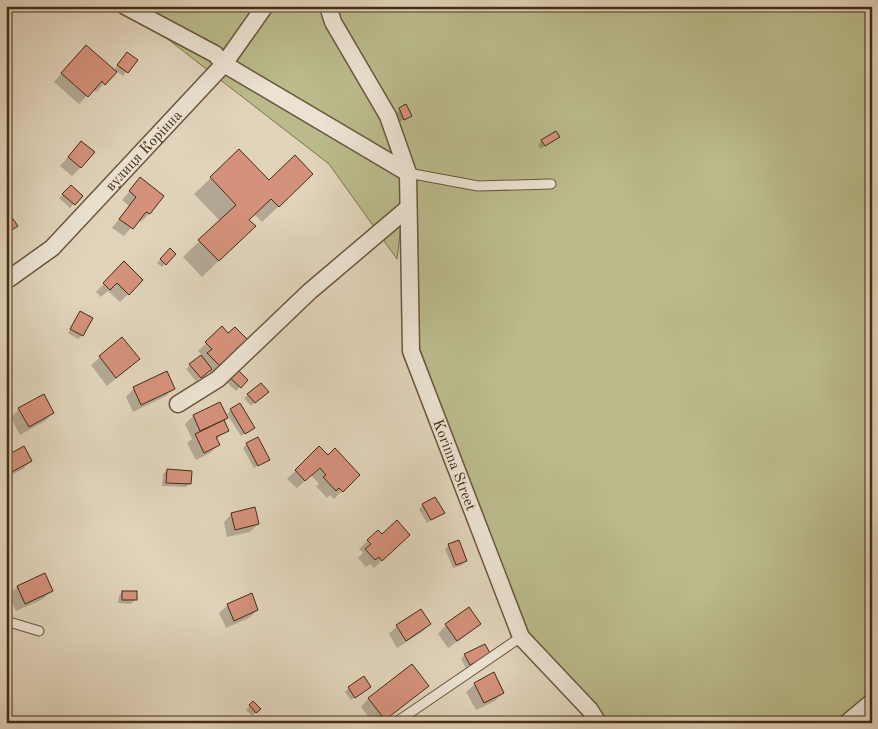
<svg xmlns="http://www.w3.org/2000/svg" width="878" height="729" viewBox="0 0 878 729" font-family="'Old Standard TT',serif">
<rect width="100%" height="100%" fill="#e0d3ba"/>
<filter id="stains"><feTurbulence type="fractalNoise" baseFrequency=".004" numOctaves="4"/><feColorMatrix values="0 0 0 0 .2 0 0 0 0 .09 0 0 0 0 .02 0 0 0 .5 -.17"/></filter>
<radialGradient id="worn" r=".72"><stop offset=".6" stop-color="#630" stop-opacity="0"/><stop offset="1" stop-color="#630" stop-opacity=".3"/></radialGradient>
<polygon fill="#baba8b" stroke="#7f734e" points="125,6 872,6 872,702 847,723 598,723 521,637 411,351 407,178 397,259 329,164"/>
<g fill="#0003">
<polygon points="78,54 113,71 124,57 136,60 123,76 116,71 96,92 93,89 79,104 54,82"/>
<polygon points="406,106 410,115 400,122 396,113"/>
<polygon points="558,136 541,149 538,145 542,141"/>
<polygon points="81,142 80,168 72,176 60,166"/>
<polygon points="239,151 268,182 296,190 262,222 254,214 248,220 238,242 202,277 183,257 220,221 194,194"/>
<polygon points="140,179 162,196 149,214 141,222 138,220 124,236 112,228 129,206 122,200"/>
<polygon points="71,186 81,196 70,208 59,198"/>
<polygon points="170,250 175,254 162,267 157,263"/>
<polygon points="124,263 142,280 120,302 108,291 101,297 96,292"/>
<polygon points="80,313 82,335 78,339 68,333"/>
<polygon points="222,328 228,335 246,340 211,374 209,371 196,381 186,369 202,355 198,351"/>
<polygon points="122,339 139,359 107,386 91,365"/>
<polygon points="237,371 246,380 236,391 226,382"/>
<polygon points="134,388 174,388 166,396 133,412 126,397"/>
<polygon points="248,395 263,396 251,406 244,398"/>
<polygon points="219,404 226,418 223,421 227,430 216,440 218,445 210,453 196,460 187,443 192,439 185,424 193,416"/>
<polygon points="19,409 53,413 45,421 20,435 11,418"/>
<polygon points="231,410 253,428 241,436 227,414"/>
<polygon points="247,444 268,459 254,468 243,448"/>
<polygon points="319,448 327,457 358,475 334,499 330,495 327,498 316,486 319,484 311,475 297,488 287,479"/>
<polygon points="6,457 31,461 23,469 6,478"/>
<polygon points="167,470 190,483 186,487 162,486 163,474"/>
<polygon points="423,505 443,513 427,523 419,509"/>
<polygon points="232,514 258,524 250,532 227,537 224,522"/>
<polygon points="378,531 382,536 400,543 374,568 370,564 366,567 358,558 363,553 359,549"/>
<polygon points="449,545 466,561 462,565 453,568 445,549"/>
<polygon points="17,587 51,591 43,599 16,611 9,595"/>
<polygon points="122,592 135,600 131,604 118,603 119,596"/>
<polygon points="228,605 257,610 249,618 226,628 219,613"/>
<polygon points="469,609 479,623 471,632 448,648 438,634 446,625"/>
<polygon points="421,611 430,624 422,632 397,648 389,634 397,626"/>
<polygon points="465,655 485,658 466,668 461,659"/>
<polygon points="475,684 503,693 495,701 476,710 466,692"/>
<polygon points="427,686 381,723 373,723 361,707 369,698"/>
<polygon points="349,688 365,691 351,700 345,692"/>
<polygon points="253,703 259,709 252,716 246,710"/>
</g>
<g fill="#d4917b" stroke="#442c12">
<polygon points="86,45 117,72 105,85 102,81 88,97 61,73"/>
<polygon points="127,52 138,60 128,73 117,65"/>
<polygon points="406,104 412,116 404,120 399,108"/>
<polygon points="556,131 560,137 545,146 541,140"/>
<polygon points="81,141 95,152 81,168 68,157"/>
<polygon points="239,149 269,180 295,155 313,174 279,207 271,199 249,220 256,226 219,261 198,240 236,205 210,177"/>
<polygon points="140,177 164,196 150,214 146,212 133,229 119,219 136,197 129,191"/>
<polygon points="71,185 83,196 75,205 62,194"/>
<polygon points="11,216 18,226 6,234 6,219"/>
<polygon points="170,248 176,254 166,265 160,259"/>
<polygon points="124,261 143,280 129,295 117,283 110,290 103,283"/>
<polygon points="80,311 93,318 83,336 70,329"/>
<polygon points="222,326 228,333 235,327 248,340 220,366 207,353 212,349 205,342"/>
<polygon points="122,337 140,359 116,378 99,356"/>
<polygon points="201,355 212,369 201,378 189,364"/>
<polygon points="237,369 248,380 241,388 229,377"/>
<polygon points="167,371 175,389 141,405 133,387"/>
<polygon points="261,383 269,392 255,403 247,394"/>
<polygon points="44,394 54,413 29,427 18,408"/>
<polygon points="220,402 228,418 200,431 193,415"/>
<polygon points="240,403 255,428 245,434 230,409"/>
<polygon points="224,420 229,431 216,437 220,445 204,453 195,434"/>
<polygon points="258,437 270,460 258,466 246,443"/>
<polygon points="24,446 32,461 10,473 6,466 6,456"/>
<polygon points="319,446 328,455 335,448 360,475 343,492 339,488 336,491 323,477 326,475 320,468 305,481 295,470"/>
<polygon points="167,469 192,471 191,484 166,483"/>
<polygon points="435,497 445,513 431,520 422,504"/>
<polygon points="255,507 259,524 235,530 231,513"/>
<polygon points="397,520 410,535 382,561 379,557 375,560 365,549 371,544 367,540 378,530 382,534"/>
<polygon points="459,540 467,561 456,565 448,544"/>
<polygon points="45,573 53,591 25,604 17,586"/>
<rect x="122" y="591" width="15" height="9"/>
<polygon points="252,593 258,610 234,621 227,604"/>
<polygon points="469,607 481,624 457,641 445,624"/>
<polygon points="421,609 431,624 406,641 396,625"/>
<polygon points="485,644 491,655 470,665 464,654"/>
<polygon points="412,664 429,686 385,720 368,698"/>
<polygon points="494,672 504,693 484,703 474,683"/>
<polygon points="364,676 371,687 355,698 348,687"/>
<polygon points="253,701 261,709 256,713 249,705"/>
</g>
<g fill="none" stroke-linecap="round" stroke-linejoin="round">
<g stroke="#6b563c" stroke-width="11">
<g id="lane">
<polyline points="408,173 478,186 551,184"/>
<polyline points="6,621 39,631"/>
<polyline points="395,723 521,637"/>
</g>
</g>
<g stroke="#6b563c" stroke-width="19">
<g id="street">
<polyline points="125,6 215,54 224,64 408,173"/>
<path id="s1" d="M328,6L333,22L388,116L408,173L411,351L521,637L590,710L598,723"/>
<path id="s2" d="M6,280L10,278L52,248L224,64L265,6"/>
<polyline points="178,404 218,379 309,292 408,208"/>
<polyline points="847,723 872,702"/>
</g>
</g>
<use href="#lane" stroke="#ebe2d2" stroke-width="9"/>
<use href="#street" stroke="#ebe2d2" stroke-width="16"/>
</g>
<g text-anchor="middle" stroke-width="5" stroke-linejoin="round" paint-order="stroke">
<g font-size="15" fill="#442c12" stroke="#ebe2d2">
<text dy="5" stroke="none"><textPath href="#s2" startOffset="190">вулиця Корінна</textPath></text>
<text dy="5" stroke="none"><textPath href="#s1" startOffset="486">Korinna Street</textPath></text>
</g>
</g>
<rect width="878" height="729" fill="none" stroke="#e0d3ba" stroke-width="25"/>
<rect x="8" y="8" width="863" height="714" fill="none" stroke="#442c12" stroke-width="2.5"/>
<rect x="12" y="12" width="853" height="704" fill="none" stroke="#442c12"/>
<rect width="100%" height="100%" filter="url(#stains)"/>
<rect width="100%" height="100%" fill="url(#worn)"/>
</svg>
